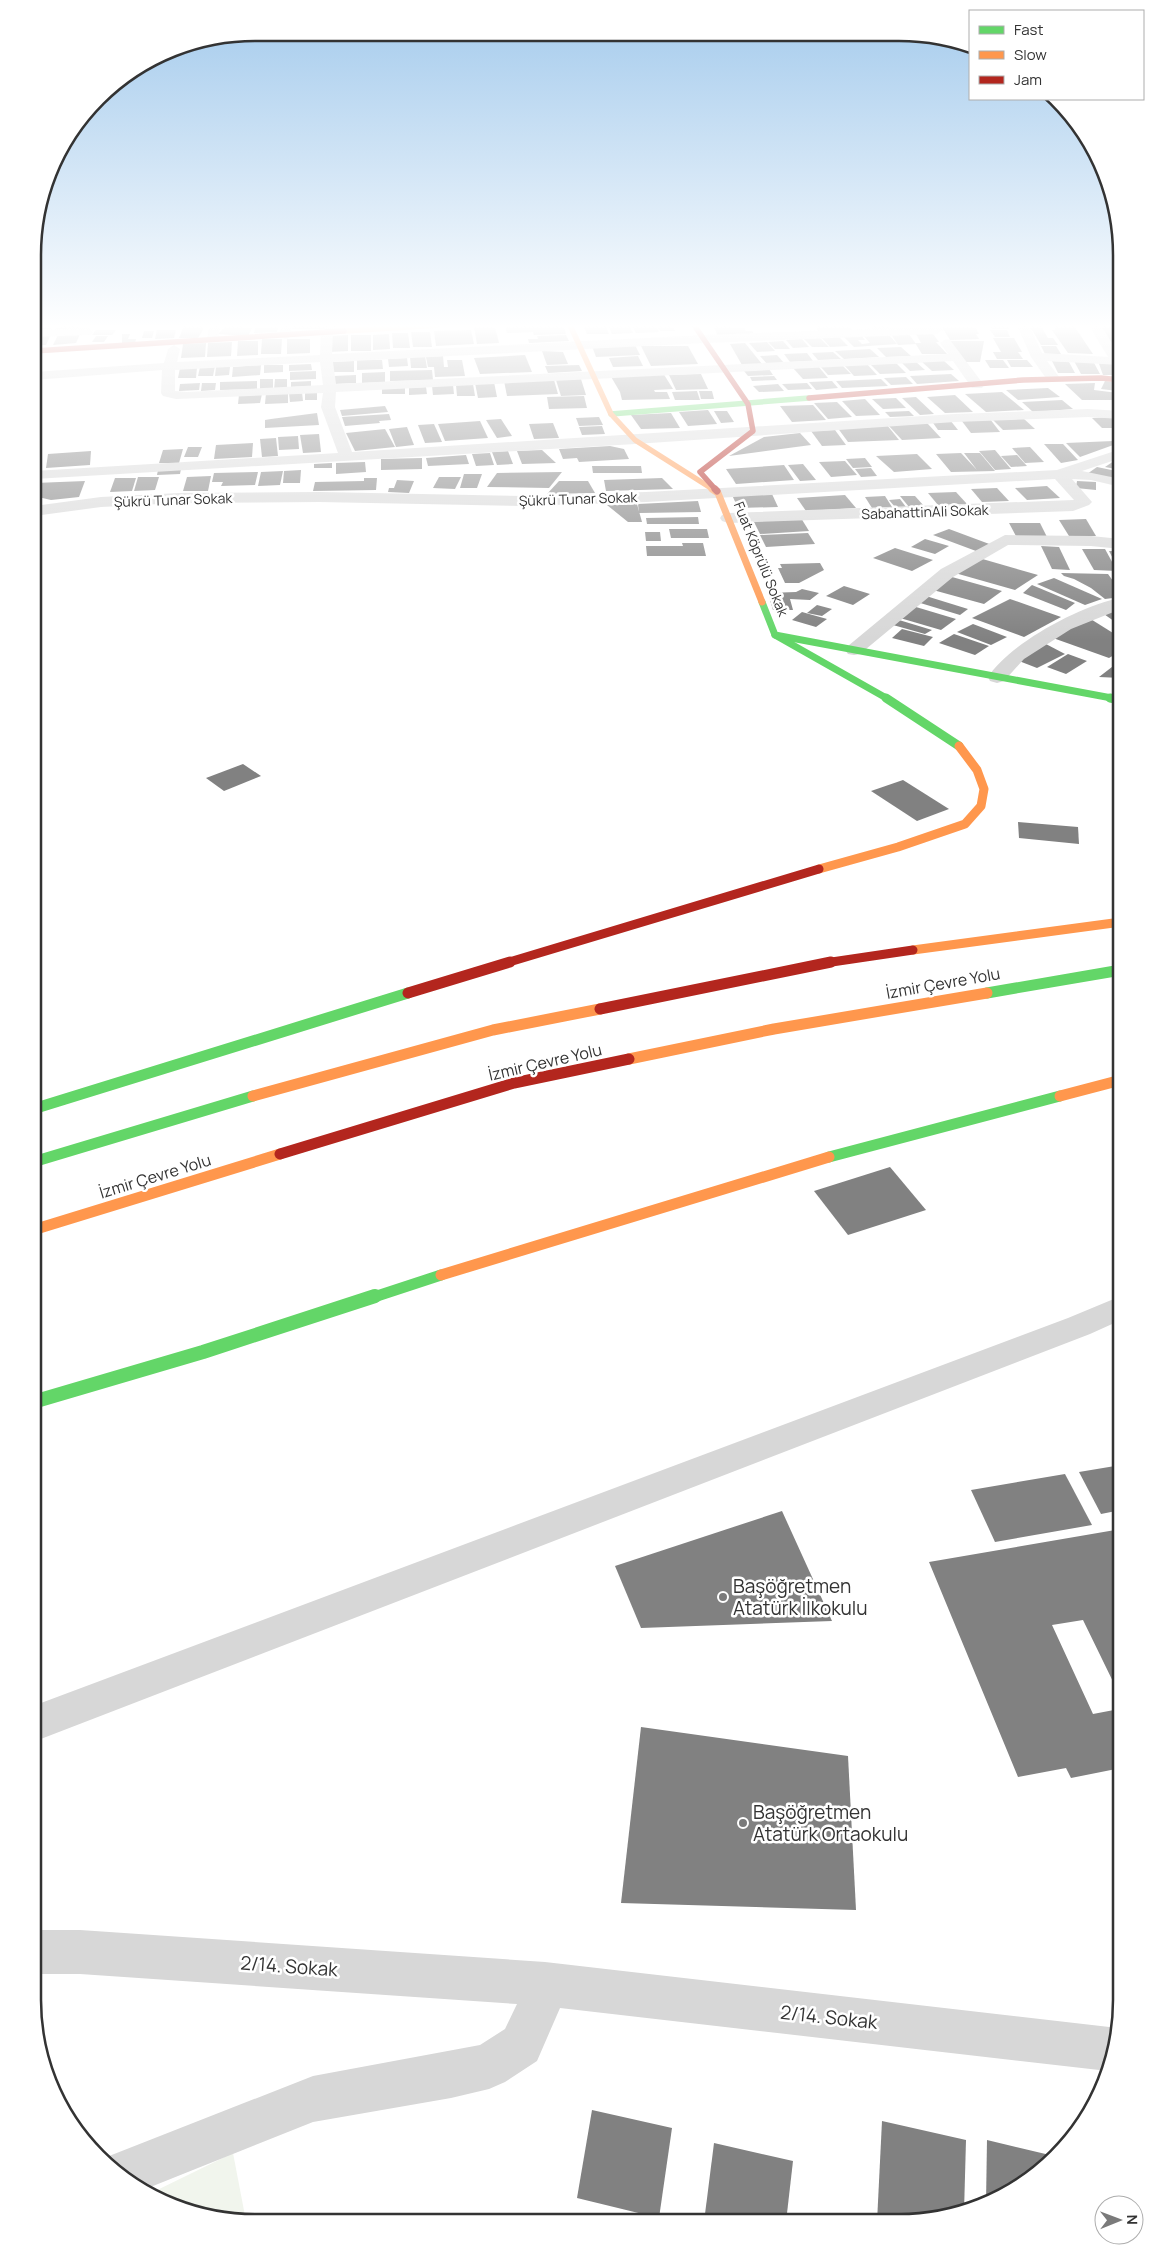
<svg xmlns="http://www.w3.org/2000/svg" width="1154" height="2255" viewBox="0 0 1154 2255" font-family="Manrope,sans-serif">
<rect width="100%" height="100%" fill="#fff"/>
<polygon fill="#f1f5ed" points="233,2153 246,2221 226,2221 157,2200 149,2194"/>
<g fill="#818181">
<polygon points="35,325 55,325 50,330 34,330"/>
<polygon points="60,325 80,325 77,329 55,331"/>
<polygon points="227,325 247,325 245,328 252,328 248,336 218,334"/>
<polygon points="294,325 325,325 324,329 292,329"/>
<polygon points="518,325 563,325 566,334 534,335 533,332 507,333 505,326"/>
<polygon points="583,325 605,325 609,334 587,334"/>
<polygon points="608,325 629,325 633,333 612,334"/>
<polygon points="632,325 655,325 659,332 636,333"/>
<polygon points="657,325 672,325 675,331 660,331"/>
<polygon points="731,325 732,328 744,328 746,331 752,331 754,334 717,335 714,326"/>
<polygon points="871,325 889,325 891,329 874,329"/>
<polygon points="989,325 1006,325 1009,329 992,329"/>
<polygon points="1029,325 1040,325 1048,338 1053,338 1058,345 1041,345"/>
<polygon points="1053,325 1074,326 1093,354 1068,353 1052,330 1056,330"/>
<polygon points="1098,325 1121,326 1121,350 1113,350 1109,344 1115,344 1109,344"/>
<polygon points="184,326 205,326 198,338 179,338"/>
<polygon points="816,326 849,326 853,332 819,333"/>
<polygon points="278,327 277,332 254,333 255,328"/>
<polygon points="474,327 495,327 499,343 477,344"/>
<polygon points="942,327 975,327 979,334 976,334 979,339 950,340"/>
<polygon points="96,330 116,330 112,335 92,335"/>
<polygon points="157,330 176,330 174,338 155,339"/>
<polygon points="471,330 474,344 436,346 434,331"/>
<polygon points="990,330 1007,330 1010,337 995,337"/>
<polygon points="144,331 154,331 152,338 142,338"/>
<polygon points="411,332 430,332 432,347 413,347"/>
<polygon points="392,333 408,333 410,348 393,348"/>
<polygon points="51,334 46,345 34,345 34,335"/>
<polygon points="80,334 76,343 53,345 58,335"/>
<polygon points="122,334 130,334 128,339 136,339 135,343 122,343"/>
<polygon points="389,334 390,349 373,350 373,335"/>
<polygon points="888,334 897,344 854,347 843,336 861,335 865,340 858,340 862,344 870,343 863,335"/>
<polygon points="891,334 909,334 916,344 898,345"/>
<polygon points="916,334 933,334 939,342 936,342 947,354 922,354 915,343 921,343"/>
<polygon points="348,335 348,351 329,352 329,336"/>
<rect x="351" y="335" width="20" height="16"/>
<polygon points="566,335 569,341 529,343 528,339 538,339 537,336"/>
<polygon points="96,336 108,336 104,342 92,342"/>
<polygon points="839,337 848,346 830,347 822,338"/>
<polygon points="820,338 829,347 812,347 804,339"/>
<polygon points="993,338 1014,338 1022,352 1001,352"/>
<polygon points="262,339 282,339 281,354 261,354"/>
<polygon points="287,339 310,339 310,353 287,354"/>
<polygon points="802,339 809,347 793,348 786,340"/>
<polygon points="238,341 258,341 258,355 237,356"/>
<polygon points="783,341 790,349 775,349 768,342"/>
<polygon points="950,341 984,341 980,362 963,362"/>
<polygon points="232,342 231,356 207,357 208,343"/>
<polygon points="767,342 775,351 757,352 749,343"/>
<polygon points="206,343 205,357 181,358 183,344"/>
<polygon points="745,343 762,364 742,365 730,344"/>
<polygon points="635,345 640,355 596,357 592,346"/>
<polygon points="641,346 688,346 698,364 651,366"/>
<polygon points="1041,346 1056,346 1061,354 1045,354"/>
<polygon points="901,347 911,356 886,357 877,348"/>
<polygon points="870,349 879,357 844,359 835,351"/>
<polygon points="542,351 563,352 568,364 547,365"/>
<polygon points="833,352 841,359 818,360 812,353"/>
<polygon points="993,352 1018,352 1023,359 997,359"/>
<polygon points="807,353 813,361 790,362 784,354"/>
<polygon points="525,355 532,372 480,374 474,358"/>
<polygon points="777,355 785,364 768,365 760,356"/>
<polygon points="425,356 427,368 411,368 410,357"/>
<polygon points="443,356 444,367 448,367 447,360 462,360 465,376 435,377 434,367 428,367 426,357"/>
<polygon points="638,356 643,366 613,367 609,358"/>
<polygon points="407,358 408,366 389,367 388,359"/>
<polygon points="357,360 382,360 383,369 357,370"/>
<polygon points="943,360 954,370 932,371 921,361"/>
<polygon points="985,360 1003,360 1009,368 990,368"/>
<polygon points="1007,360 1027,360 1033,367 1011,367"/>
<polygon points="354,361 354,372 331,372 332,362"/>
<polygon points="915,361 925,370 910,371 901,362"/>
<polygon points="1052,361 1069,362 1075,373 1058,373"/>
<polygon points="1074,361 1093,361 1100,374 1081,374"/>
<polygon points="1098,361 1121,362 1121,375 1103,375"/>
<polygon points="895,362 906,373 880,374 870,364"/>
<polygon points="866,363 877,375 854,376 844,365"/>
<polygon points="311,364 312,370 289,371 289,365"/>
<polygon points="261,365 260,375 232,377 233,367"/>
<polygon points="264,365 283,365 283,372 264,373"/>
<polygon points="579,365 582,371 548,373 545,366"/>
<polygon points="842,365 851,374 828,375 820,366"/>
<polygon points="215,366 213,376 198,376 200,367"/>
<polygon points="818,366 828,378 803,379 793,368"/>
<polygon points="197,367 196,378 178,378 180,368"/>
<polygon points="216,367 230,367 229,375 215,376"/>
<polygon points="769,369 773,375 748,376 744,371"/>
<polygon points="432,370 433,380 390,381 390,371"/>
<polygon points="316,371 316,379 290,380 290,372"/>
<polygon points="385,372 385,382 362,383 362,373"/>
<polygon points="663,373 673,389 654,390 655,392 667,392 670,399 622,400 620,392 610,375"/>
<polygon points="701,374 708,389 676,390 669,375"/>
<polygon points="951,374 959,381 917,384 910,376"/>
<polygon points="356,375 356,383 333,384 333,376"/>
<polygon points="774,376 777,380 752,381 750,377"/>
<polygon points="906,377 913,384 891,385 884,378"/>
<rect x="260" y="379" width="13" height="11"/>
<polygon points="275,379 287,379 287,389 274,390"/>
<polygon points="581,379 586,395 561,396 556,380"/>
<polygon points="881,379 888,386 842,388 836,381"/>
<polygon points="554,380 558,394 507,396 504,381"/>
<polygon points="257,381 257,389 220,390 220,382"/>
<polygon points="311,381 311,386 291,387 291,382"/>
<polygon points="832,381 838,388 816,390 809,382"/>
<polygon points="1105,381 1121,383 1121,385 1118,391 1101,389"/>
<polygon points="494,382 497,397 478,398 475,383"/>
<polygon points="200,383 199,390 179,391 180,384"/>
<polygon points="202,383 216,383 215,390 201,391"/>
<polygon points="807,383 812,389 788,390 782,384"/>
<polygon points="1095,383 1094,390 1118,393 1114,400 1082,400 1065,384"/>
<polygon points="473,384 475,396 457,396 456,385"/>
<polygon points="778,384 784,391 759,392 753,386"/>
<polygon points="453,385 454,394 433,395 432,386"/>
<polygon points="405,387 405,394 382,394 382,388"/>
<polygon points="426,387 427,394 409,395 409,388"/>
<polygon points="1048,388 1060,397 1018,400 1006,390"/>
<polygon points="317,390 317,400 305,400 305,391"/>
<polygon points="697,391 700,400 675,400 672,392"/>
<polygon points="699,391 712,391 714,399 701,399"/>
<polygon points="288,392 288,403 265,404 266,393"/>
<polygon points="302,392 303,401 290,402 289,393"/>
<polygon points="1002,392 1024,410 986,412 965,394"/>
<polygon points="262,394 260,403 238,404 239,395"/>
<polygon points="955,395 973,412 945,413 927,397"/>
<polygon points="584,396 587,408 549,409 547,397"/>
<polygon points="916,397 934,414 920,415 902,398"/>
<polygon points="896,398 906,408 883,409 872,399"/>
<polygon points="865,399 880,415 856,416 842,401"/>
<polygon points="1062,400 1073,409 1033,412 1022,402"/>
<polygon points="837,402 852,417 828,419 814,403"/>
<polygon points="813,405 826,420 792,422 780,406"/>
<polygon points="385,406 388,412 342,416 340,410"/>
<polygon points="708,410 717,424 688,426 679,412"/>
<polygon points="714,411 727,411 734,422 721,423"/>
<polygon points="909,411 914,416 890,417 885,412"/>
<polygon points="317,413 319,425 265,428 265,420 271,419"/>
<polygon points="671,413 680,428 641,429 631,415"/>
<polygon points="389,414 391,420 379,421 380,423 345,426 342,417"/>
<polygon points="599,417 603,425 579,426 576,418"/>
<polygon points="1112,417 1121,428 1102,428 1092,418"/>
<polygon points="1023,418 1035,429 1003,430 992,419"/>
<polygon points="501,419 512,436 497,438 486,420"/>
<polygon points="990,419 1000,432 971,433 961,420"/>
<polygon points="931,420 950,420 958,430 938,430"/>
<polygon points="480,421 488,438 445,441 438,424"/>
<polygon points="553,423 559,438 534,439 529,424"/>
<polygon points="927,423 941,438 902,440 888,425"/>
<polygon points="434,424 442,442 425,443 418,425"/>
<polygon points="887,425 899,440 848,442 837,427"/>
<polygon points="602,426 605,434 582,435 579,427"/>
<polygon points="407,427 414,445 396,447 389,429"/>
<polygon points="385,429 395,447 355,451 346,433"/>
<polygon points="835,430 846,445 822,446 811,431"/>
<polygon points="800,433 811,445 729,456 764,437"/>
<polygon points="319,434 321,452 303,453 300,435"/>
<polygon points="298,436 299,449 279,450 278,437"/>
<polygon points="276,438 278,456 262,457 260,439"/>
<polygon points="1113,441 1116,444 1080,457 1066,443"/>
<polygon points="253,443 252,457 214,459 216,445"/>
<polygon points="1044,444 1063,444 1078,460 1061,463"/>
<polygon points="610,446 624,449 629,459 579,462 577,458 563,459 559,449"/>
<polygon points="188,447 202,447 198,457 184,457"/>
<polygon points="1030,447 1044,462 1025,463 1012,448"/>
<polygon points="183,449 179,463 159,463 163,450"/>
<polygon points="542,450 556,463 522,464 517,451"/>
<polygon points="995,450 1011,469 995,470 979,451"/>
<polygon points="91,451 90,465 46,468 48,454"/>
<polygon points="508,451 513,464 497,465 492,452"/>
<polygon points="490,453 494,465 476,466 472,454"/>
<polygon points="961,453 977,470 964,453 980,453 995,471 951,472 936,454"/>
<polygon points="917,454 932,469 894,472 876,456"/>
<polygon points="466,455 469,464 428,466 426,458"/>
<polygon points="1017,455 1027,466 1011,467 1001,456"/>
<polygon points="422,458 422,469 381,470 381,459"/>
<polygon points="865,458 872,467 853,468 846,459"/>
<polygon points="845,461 857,475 831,477 819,462"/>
<polygon points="1114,461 1121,462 1121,470 1105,467"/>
<polygon points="365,462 366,472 336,474 336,463"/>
<polygon points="332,463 332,468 314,468 314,464"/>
<polygon points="803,464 816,480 800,481 788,465"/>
<polygon points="784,465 794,480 736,484 726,469"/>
<polygon points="592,466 641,466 642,473 593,473"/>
<polygon points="1097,467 1121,472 1121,481 1087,474"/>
<polygon points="871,468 877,476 861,477 855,469"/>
<polygon points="181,469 180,474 157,475 158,470"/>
<polygon points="301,470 300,483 283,483 284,471"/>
<polygon points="283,471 280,485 258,486 261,472"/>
<polygon points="258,472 255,485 221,486 223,482 212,482 214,473"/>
<polygon points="562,472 549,488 487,487 497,473"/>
<polygon points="464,474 482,474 477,488 460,488"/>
<polygon points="211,476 208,491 183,491 187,477"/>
<polygon points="138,477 159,477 155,490 134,491"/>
<polygon points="439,477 461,477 455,489 433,488"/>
<polygon points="115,478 136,478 132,491 110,492"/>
<polygon points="364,478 377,478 376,490 313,491 315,482 364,481"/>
<polygon points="662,478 673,489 606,491 604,480"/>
<polygon points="397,480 414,481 409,493 388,492 389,488 394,488"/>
<polygon points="85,481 79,497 51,500 34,496 35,483"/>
<polygon points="559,481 588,481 595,493 547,494"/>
<polygon points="1077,481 1096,482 1096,490 1076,488"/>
<polygon points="1047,486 1060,498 1027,500 1015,488"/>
<polygon points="997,488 1009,501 982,502 971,489"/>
<polygon points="956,492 967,504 938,505 928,493"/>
<polygon points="772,494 778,507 738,508 732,495"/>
<polygon points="845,495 856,508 806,511 797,498"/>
<polygon points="885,496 892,507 872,508 865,497"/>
<polygon points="900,496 915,496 924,506 909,507"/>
<polygon points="900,499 906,507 895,507 889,500"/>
<polygon points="698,501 701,512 639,513 638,504"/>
<polygon points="637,504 642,522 628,522 607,505"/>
<polygon points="698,517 699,524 647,524 646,518"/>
<polygon points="801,518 809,531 760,534 753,520"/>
<polygon points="1086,519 1096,536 1069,536 1059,520"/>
<polygon points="1009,523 1040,523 1048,539 1017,538"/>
<polygon points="669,529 707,529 709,538 671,538"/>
<polygon points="949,529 992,545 976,551 933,535"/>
<polygon points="645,532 660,532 661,541 646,541"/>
<polygon points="808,533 815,544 766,547 760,535"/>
<polygon points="925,539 949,546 935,554 911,547"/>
<polygon points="682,543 703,543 706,556 647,556 646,546 683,546"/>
<polygon points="1041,546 1059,547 1070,570 1052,569"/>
<polygon points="895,548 933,560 912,571 873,558"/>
<polygon points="1082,549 1105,549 1117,571 1094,570"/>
<polygon points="1109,551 1121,551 1121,574"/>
<polygon points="979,558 1038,575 1015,590 955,573"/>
<polygon points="820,563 824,570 799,583 785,583 778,568 782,568 780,564"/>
<polygon points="1061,573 1108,574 1121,592 1121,597 1105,599 1091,588 1074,579 1064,576"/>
<polygon points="1113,575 1121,575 1121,588"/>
<polygon points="952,577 1002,591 984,604 933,590"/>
<polygon points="1054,578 1102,599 1085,605 1037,584"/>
<polygon points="1032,585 1075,603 1066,610 1023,593"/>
<polygon points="844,586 870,594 853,605 826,596"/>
<polygon points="802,589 819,593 810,600 790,599 793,610 773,610 768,593 796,592"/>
<polygon points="926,596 968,609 960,615 917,602"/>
<polygon points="1010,599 1061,617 1024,637 972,618"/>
<polygon points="817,605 832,609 822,616 807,613"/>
<polygon points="916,607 956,619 941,630 900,618"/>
<polygon points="1121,609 1121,626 1101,612"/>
<polygon points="802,612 827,619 816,627 792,620"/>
<polygon points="1089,618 1121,638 1121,651 1109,658 1053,638"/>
<polygon points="899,620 932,630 925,634 893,625"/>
<polygon points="973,624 1007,637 991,645 957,632"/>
<polygon points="902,629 933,637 924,646 892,638"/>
<polygon points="954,634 989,646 975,655 939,643"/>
<polygon points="1044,643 1065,654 1037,668 1019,661"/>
<polygon points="1068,654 1087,661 1066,674 1047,667"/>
<polygon points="1121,660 1121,678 1099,677"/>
<polygon points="243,764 261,776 224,791 206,778"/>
<polygon points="903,780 949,809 917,821 871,791"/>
<polygon points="1018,822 1078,827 1079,844 1019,838"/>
<polygon points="890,1167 926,1210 848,1235 814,1191"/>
<polygon points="1121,1465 1121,1510 1101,1514 1079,1472"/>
<polygon points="1065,1474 1092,1525 995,1542 971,1490"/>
<polygon points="782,1511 832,1621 641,1628 615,1566"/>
<polygon points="1121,1529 1121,1698 1083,1620 1052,1625 1093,1714 1114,1710 1121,1726 1121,1768 1071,1778 1066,1768 1018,1777 929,1562"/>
<polygon points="641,1727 848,1756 856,1910 621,1903"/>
<polygon points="592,2110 672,2128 659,2218 577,2198"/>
<polygon points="882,2121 966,2140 964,2212 898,2222 877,2222"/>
<polygon points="987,2140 1054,2156 1023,2185 986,2203"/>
<polygon points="714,2143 793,2161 786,2222 704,2222"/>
</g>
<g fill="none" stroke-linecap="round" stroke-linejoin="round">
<g fill="#d7d7d7" fill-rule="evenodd">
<polygon points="209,325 221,325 217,343 209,343 207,340"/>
<polygon points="282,325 294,325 289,338 285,339 279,335"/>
<path d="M327,325H339L333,333L332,354L704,335L937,326L943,330L937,334L704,343L333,362L336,384L948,354L940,343L946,339L950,340L984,385L982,388H972L953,361L336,392L335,407L352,452L955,414L1088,409L1121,411V419L1088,417L955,422L635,444L34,479V471L338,453L321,407L323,393L176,399L163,396L161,393L162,370L34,380V372L164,363L168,349L174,345L180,349L177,362L320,355L321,333ZM320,362L323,385L187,392L175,391V370Z"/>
<polygon points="1017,325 1029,325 1042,353 1108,357 1091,329 1093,326 1101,326 1121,357 1121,365 1047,361 1060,378 1053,382 1048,381 1031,357"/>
<polygon points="87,328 91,329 93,332 91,335 34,337 34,329"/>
<polygon points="1121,449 1121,458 1082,471 1121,479 1121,487 1091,480 1072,479 1092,502 1089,505 1073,511 728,523 722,521 720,518 722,515 728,513 1074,500 1055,479 646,502 523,506 320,502 179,503 101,507 34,516 34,506 101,497 179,493 320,492 523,496 646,492 1057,470"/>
<polygon points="1005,535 1091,536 1121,539 1121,549 1091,546 1008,545 953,577 860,654 854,655 848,654 845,650 848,646 941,569"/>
<path d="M1115,599H1121V609L1071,629L1024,659L1004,681L997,683L990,681L988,677C1011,643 1075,609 1115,599Z"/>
<polygon points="1121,1296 1121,1320 1090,1334 33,1742 33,1706 1068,1318"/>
<polygon points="33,1930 80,1930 545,1962 1118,2028 1108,2071 560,2008 537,2061 505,2082 489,2089 451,2098 313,2122 143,2190 109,2167 103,2161 104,2158 313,2076 480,2045 505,2029 517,2004 80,1974 33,1974"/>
</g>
<polyline stroke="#63d668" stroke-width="5.5" points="611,414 809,398"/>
<g stroke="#63d668" stroke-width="7">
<polyline points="762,602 775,635 1117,699"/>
<polyline points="775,635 888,699"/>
</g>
<g stroke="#63d668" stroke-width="9">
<polyline points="886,698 959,746"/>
<polyline points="1110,698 1121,700"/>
</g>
<g stroke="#63d668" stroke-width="11">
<polyline points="987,993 1121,970"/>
<polyline points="33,1109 408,993"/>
<polyline points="829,1157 1060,1096"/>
<polyline points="33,1162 253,1096"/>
<polyline points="371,1298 441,1275"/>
</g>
<polyline stroke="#63d668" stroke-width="14" points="33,1402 203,1352 375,1296"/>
<g stroke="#ff974d" stroke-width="5.5">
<polyline points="570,325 611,414 635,440 714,490"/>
<polyline points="344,331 439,325"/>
</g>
<polyline stroke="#ff974d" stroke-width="7" points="712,489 718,493 762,602"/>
<g stroke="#ff974d" stroke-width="9">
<polyline points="819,869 898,847 965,824 981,806 984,789 977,770 959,746"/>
<polyline points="913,950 1121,922"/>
</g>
<g stroke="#ff974d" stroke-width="11">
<polyline points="629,1059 774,1029 987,993"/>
<polyline points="253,1096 493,1030 600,1009"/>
<polyline points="1060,1096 1121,1080"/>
<polyline points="33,1230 280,1154"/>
<polyline points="441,1275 829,1157"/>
</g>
<g stroke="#b3261e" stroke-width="5.5">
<polyline points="694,325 748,404 753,431 700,472 716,490"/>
<polyline points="34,351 344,331"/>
<polyline points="809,398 1023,380 1101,378 1121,380"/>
</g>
<polyline stroke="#b3261e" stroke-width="7" points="715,489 717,491"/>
<g stroke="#b3261e" stroke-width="9">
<polyline points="506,963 819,869"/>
<polyline points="825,963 913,950"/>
</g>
<g stroke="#b3261e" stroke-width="11">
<polyline points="408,993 510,962"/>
<polyline points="600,1009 831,962"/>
<polyline points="280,1154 514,1083 629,1059"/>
</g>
</g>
<linearGradient id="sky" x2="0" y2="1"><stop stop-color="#a3caec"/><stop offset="0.51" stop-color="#fff"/><stop offset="1" stop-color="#fff" stop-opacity="0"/></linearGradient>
<rect width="1154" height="640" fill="url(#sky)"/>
<g fill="#7a7a7a" stroke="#fff" stroke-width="2">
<circle cx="723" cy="1597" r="5"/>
<circle cx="743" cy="1823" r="5"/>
</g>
<g text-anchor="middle" stroke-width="5" stroke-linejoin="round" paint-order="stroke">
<g font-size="14" fill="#333" stroke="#fff">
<text transform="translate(578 499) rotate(-2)" y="5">Şükrü Tunar Sokak</text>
<text transform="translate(173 500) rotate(-2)" y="5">Şükrü Tunar Sokak</text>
<text transform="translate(925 512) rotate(-2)" y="5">SabahattinAli Sokak</text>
<text transform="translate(761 559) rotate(68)" y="5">Fuat Köprülü Sokak</text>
</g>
<g font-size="16" fill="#333" stroke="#fff">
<text transform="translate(943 983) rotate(-10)" y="6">İzmir Çevre Yolu</text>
<text transform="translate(545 1062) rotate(-13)" y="6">İzmir Çevre Yolu</text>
<text transform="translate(155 1176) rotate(-17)" y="6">İzmir Çevre Yolu</text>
</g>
<g font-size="19" fill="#333" stroke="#fff" text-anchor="start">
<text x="733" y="1593">Başöğretmen<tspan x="733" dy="22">Atatürk İlkokulu</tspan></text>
<text x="753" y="1819">Başöğretmen<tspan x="753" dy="22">Atatürk Ortaokulu</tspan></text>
</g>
<g font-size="19" fill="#333" stroke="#fff">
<text transform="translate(289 1966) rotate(4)" y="7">2/14. Sokak</text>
<text transform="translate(829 2017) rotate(6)" y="7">2/14. Sokak</text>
</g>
</g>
<path d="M0 0H1154V2255H0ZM255 41H899A214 214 0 0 1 1113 255V2000A214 214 0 0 1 899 2214H255A214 214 0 0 1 41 2000V255A214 214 0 0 1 255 41Z" fill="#fff" fill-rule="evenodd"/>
<path fill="none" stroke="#333" stroke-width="2.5" d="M255 41H899A214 214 0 0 1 1113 255V2000A214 214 0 0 1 899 2214H255A214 214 0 0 1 41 2000V255A214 214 0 0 1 255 41Z"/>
<rect x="969" y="10" width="175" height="90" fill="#ffffff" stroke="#adadad"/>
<rect x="979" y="26" width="25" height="8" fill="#63d668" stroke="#adadad"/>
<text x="1014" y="35" font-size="15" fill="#333333">Fast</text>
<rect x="979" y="51" width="25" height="8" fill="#ff974d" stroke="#adadad"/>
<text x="1014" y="60" font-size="15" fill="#333333">Slow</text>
<rect x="979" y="76" width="25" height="8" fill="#b3261e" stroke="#adadad"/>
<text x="1014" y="85" font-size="15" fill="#333333">Jam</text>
<g transform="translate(1119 2220) rotate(89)"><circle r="24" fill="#ffffff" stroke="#adadad"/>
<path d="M0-4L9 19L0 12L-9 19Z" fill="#7a7a7a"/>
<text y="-8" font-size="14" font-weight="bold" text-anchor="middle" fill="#333333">N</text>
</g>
</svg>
